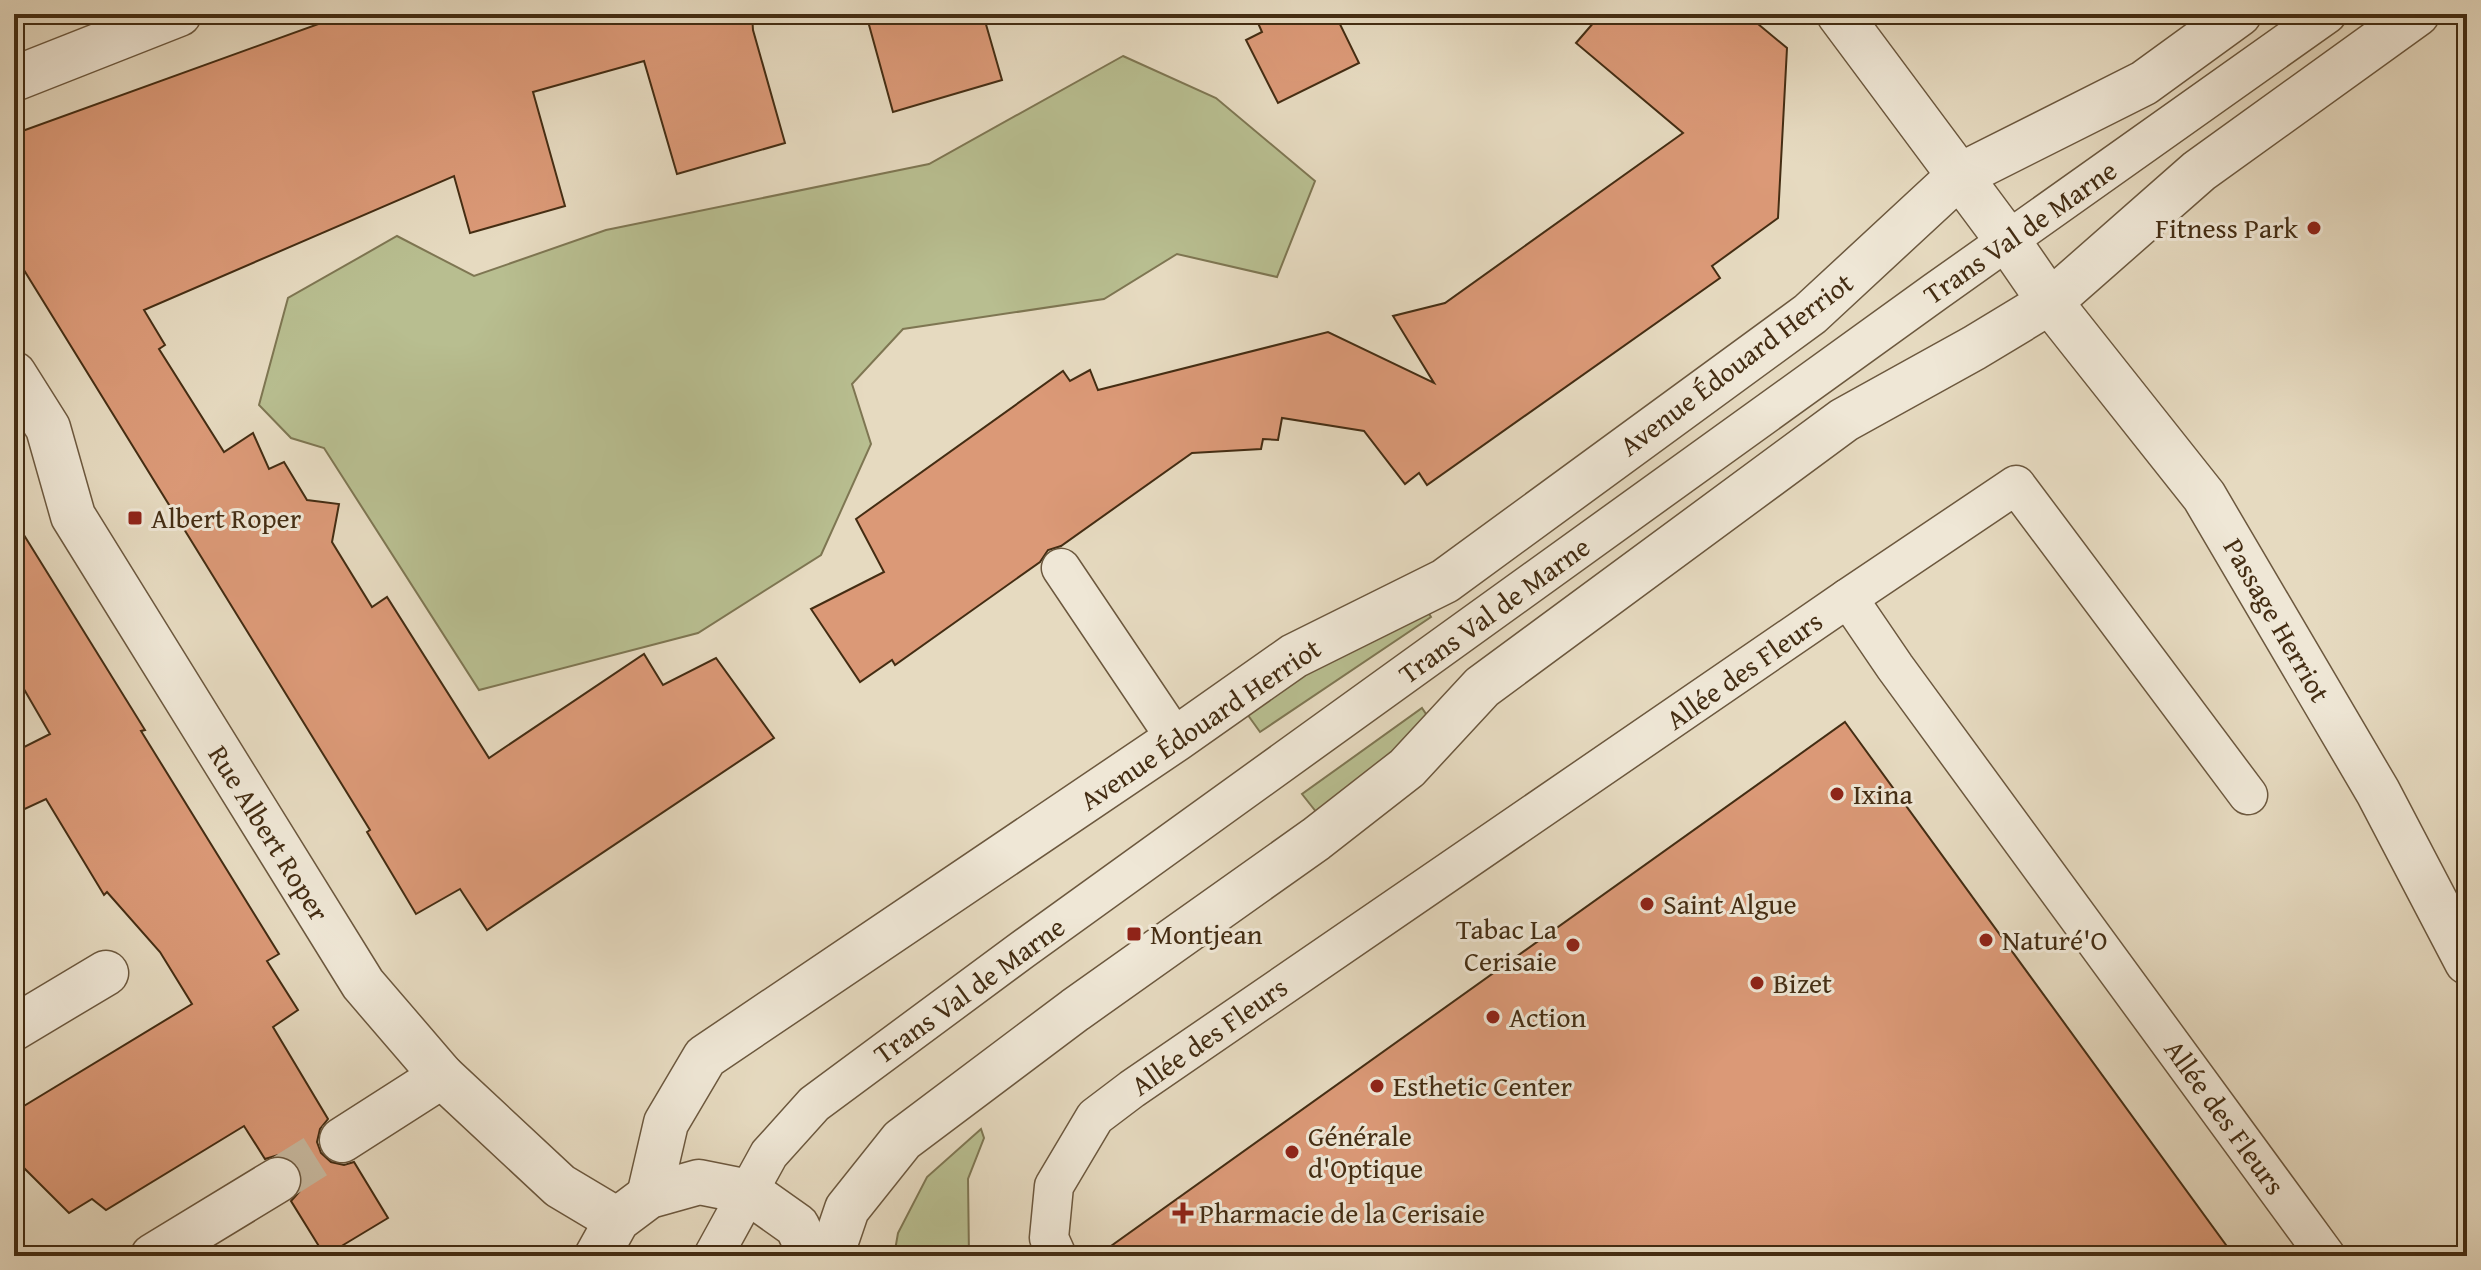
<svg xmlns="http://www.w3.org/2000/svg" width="2481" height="1270" viewBox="0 0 2481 1270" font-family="'Gentium Book Plus',serif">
<rect width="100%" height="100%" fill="#e6dac0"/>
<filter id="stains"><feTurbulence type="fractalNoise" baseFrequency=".0025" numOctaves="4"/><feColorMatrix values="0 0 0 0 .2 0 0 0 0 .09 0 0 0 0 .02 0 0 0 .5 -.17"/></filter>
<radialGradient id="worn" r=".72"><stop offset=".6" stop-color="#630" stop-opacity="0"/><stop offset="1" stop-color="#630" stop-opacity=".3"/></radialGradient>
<g fill="#b8be90" stroke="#7e7652" stroke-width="2">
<polygon points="1123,56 1216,98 1315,181 1277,277 1177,254 1104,299 903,329 852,384 871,444 821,555 698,633 479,690 324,448 291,438 259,405 288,298 397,236 474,276 606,230 929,164"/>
<polygon points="1428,612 1431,617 1260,732 1245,711 1279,688"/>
<polygon points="1422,708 1428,717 1374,773 1317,813 1302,794"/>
<polygon points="981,1129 984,1138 968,1179 969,1256 894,1256 898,1233 927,1177"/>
</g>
<g fill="#db9977" stroke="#442d13" stroke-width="2">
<polygon points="346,14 752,14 753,30 785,143 677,174 644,61 533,92 565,206 470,233 454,176 144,310 165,345 159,349 224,452 253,433 269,469 284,462 307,500 339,504 332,542 372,607 387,597 489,758 644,654 663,685 716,658 774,738 487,930 460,889 416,914 367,832 370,830 14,254 14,134"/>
<polygon points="866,14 983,14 1002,80 893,112"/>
<polygon points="1254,14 1335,14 1359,63 1278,103 1246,40 1262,32"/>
<polygon points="1601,14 1746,14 1787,48 1778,218 1712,266 1720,278 1427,485 1419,473 1405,484 1364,431 1282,418 1278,440 1263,439 1261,449 1192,453 1061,546 1048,550 1040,562 895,665 892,660 860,682 811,609 884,572 856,519 1063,371 1070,381 1090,370 1098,390 1328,332 1434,383 1393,316 1445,303 1683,133 1576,43"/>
<polygon points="14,519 145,730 141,731 279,954 267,961 298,1010 273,1027 328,1119 320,1129 317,1142 321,1153 331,1162 344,1165 354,1162 388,1218 325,1256 291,1201 300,1191 303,1180 299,1166 289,1158 278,1155 265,1159 244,1126 106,1210 92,1199 69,1213 14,1158 14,1112 192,1004 160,952 107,892 104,895 46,799 14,814 14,752 50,734 14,672"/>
<polygon points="1845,722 2234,1256 1097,1256"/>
</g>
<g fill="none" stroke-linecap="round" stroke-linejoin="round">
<polyline stroke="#c6b79d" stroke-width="44" stroke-dasharray="44 22" stroke-linecap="butt" points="278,1180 342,1140"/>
<g stroke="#6c583e" stroke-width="41">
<g id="service">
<polyline points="1061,568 1176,739"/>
<polyline points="1848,598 1895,667 2326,1256"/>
<polyline points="713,1256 769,1154 814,1104 1022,950 1935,292 2327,14"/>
<polyline points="1057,1256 1049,1238 1054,1186 1095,1117 1132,1089 1848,598 2016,485 2248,795"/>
</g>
</g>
<g stroke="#6c583e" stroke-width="47">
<g id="minor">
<polyline points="2050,302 2204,496 2378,792 2467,962"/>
<polyline points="14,1028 106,973"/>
<polyline points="342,1140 442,1076"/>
<polyline points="153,1256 278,1180"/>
</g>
</g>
<g stroke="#6c583e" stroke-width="47">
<g id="tertiary">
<polyline points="1839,14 2008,241 2050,302"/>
<polyline points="14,79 179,14"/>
<polyline points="14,374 48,428 73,516 363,984 442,1076 560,1186 617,1220"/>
<polyline points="649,1196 666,1123 705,1057 1176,739 1294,656 1445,581 1810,314 1959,176 2144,83 2239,14"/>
<polyline points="597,1256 617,1220 649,1196 699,1182 749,1192 797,1226 811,1256"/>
<polyline points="831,1256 847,1209 902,1140 1075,1010 1316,839 1407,768 1482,687 1844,420 1974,348 2050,302 2199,171 2417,14"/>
</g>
</g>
<use href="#service" stroke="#efe7d6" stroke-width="38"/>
<use href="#minor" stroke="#efe7d6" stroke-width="44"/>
<use href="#tertiary" stroke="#efe7d6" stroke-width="44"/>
</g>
<g fill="#8f2418" stroke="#efe7d6" stroke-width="3">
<circle cx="2314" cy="228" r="8"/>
<rect x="127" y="510" width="16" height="16" rx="4"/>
<circle cx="1837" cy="794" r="8"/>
<circle cx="1647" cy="904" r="8"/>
<rect x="1126" y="926" width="16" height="16" rx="4"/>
<circle cx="1986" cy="940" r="8"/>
<circle cx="1573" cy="945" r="8"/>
<circle cx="1757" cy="983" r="8"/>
<circle cx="1493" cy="1017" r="8"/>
<circle cx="1377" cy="1086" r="8"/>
<circle cx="1292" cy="1152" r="8"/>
<path d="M1179 1201h8v8h8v8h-8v8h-8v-8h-8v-8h8z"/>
</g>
<g text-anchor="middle" stroke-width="6" stroke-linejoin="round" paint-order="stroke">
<g font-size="28" fill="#442d13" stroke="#efe7d6" text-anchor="start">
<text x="2298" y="238" text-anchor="end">Fitness Park</text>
<text x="151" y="528">Albert Roper</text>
<text x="1853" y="804">Ixina</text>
<text x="1663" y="914">Saint Algue</text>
<text x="1557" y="939" text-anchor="end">Tabac La<tspan x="1557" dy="32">Cerisaie</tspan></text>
<text x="1150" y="944">Montjean</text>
<text x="2002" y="950">Naturé'O</text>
<text x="1773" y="993">Bizet</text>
<text x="1509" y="1027">Action</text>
<text x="1393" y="1096">Esthetic Center</text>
<text x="1308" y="1146">Générale<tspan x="1308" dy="32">d'Optique</tspan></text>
<text x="1199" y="1223">Pharmacie de la Cerisaie</text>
</g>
<g font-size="28" fill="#442d13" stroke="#efe7d6">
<text transform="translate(2020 232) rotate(-35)" y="10">Trans Val de Marne</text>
<text transform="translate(1736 364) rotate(-37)" y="10">Avenue Édouard Herriot</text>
<text transform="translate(1494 610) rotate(-36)" y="10">Trans Val de Marne</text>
<text transform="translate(2277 620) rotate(60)" y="10">Passage Herriot</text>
<text transform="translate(1744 670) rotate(-35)" y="10">Allée des Fleurs</text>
<text transform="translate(1200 724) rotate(-34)" y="10">Avenue Édouard Herriot</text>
<text transform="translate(269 833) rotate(58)" y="10">Rue Albert Roper</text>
<text transform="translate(969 990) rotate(-36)" y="10">Trans Val de Marne</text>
<text transform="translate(1209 1036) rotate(-35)" y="10">Allée des Fleurs</text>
<text transform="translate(2225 1117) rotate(54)" y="10">Allée des Fleurs</text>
</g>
</g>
<rect width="2481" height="1270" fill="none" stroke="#e6dac0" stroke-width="48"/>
<rect x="16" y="16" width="2449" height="1238" fill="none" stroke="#442d13" stroke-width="4"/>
<rect x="24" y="24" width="2433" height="1222" fill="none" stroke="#442d13" stroke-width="2"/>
<rect width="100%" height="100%" filter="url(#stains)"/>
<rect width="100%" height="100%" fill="url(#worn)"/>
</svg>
